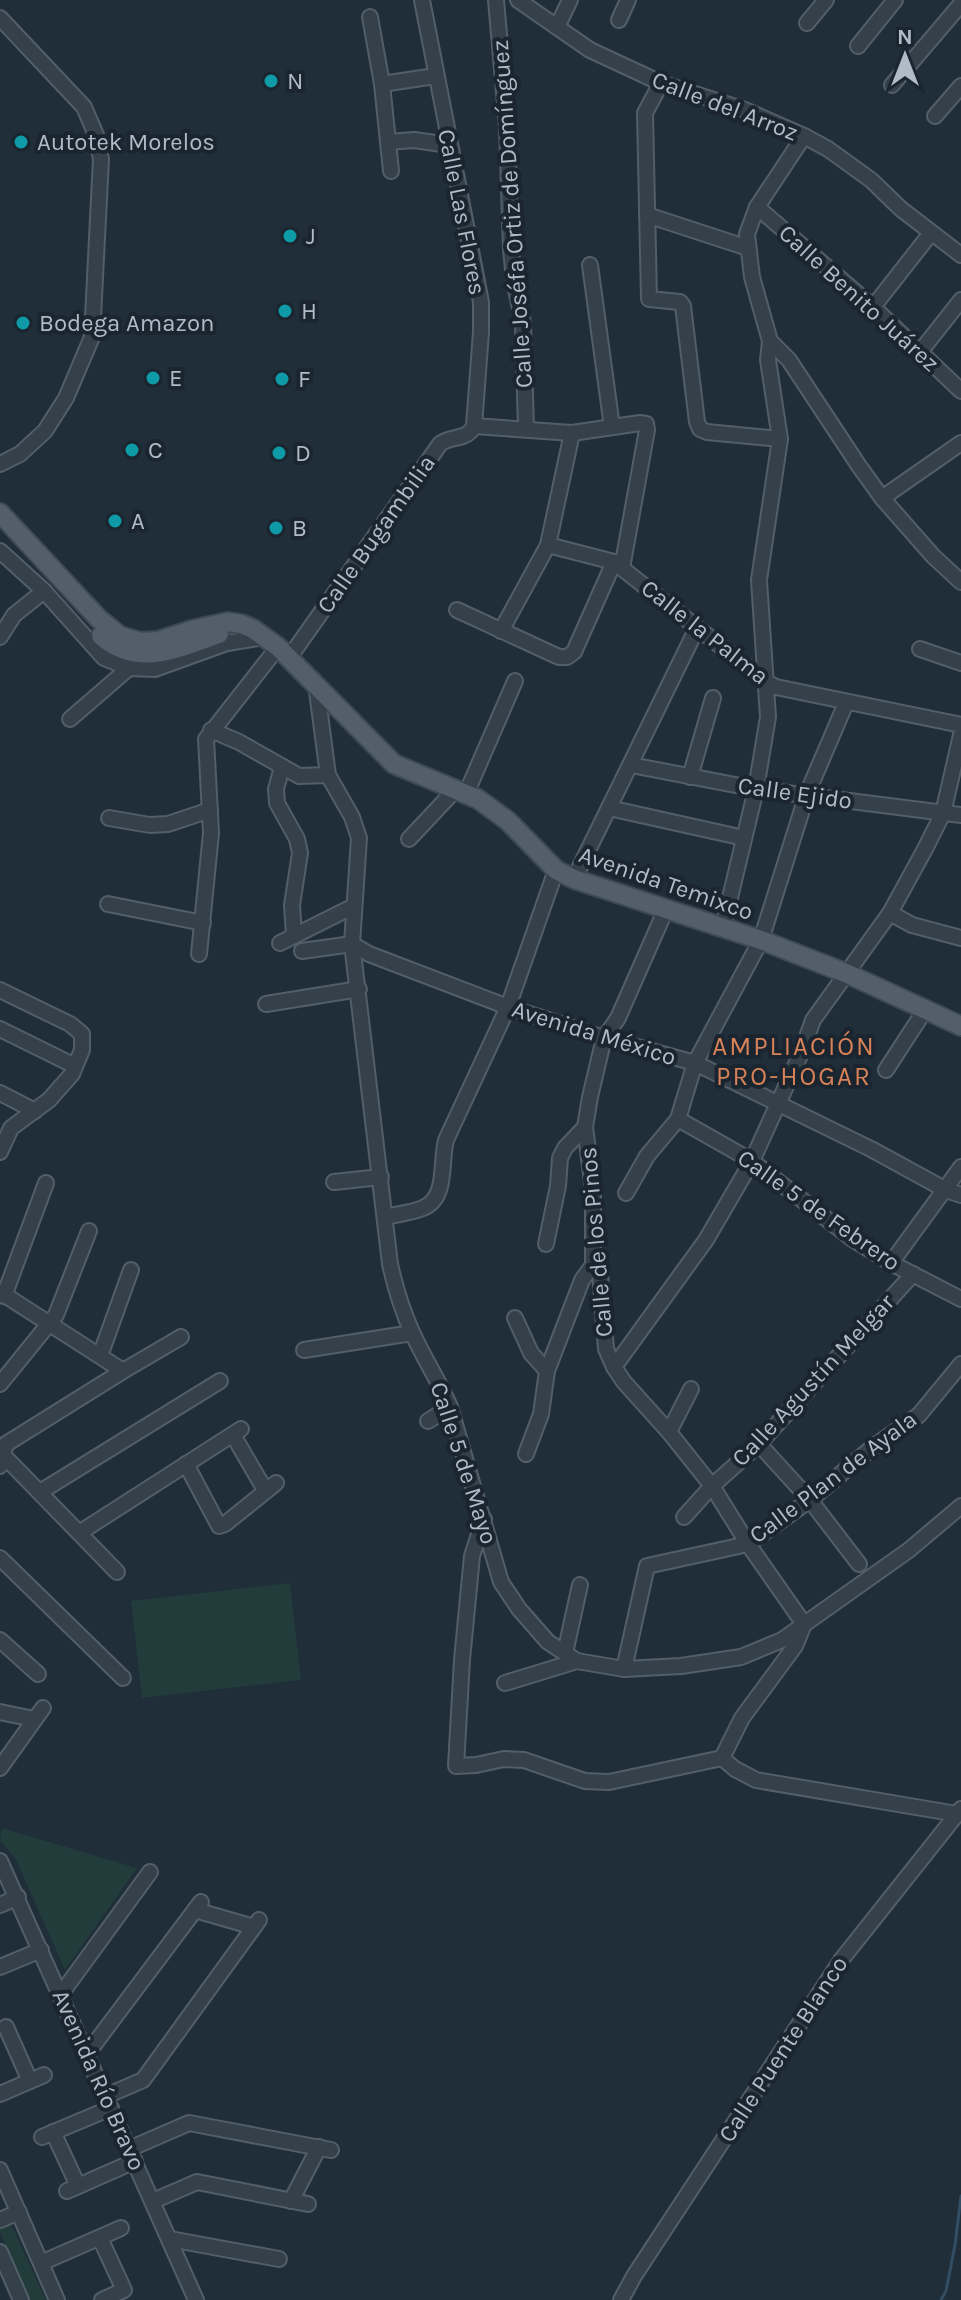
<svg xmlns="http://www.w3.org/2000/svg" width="961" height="2300" viewBox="0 0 961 2300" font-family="Karla,sans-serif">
<rect width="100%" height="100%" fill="#202e3a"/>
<g fill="#223b3b">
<polygon points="290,1583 301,1680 142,1698 131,1601"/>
<polygon points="2,1828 137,1868 65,1970 16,1860 0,1840"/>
<polygon points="10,2222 46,2300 30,2300 0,2232 0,2226"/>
</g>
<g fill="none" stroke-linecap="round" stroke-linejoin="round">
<polyline stroke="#334d62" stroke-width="3" points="941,2300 946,2291 955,2245 961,2196"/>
<g stroke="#525e68" stroke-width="18">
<g id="minor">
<polyline points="422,0 481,302 481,332 474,426"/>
<polyline points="496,0 507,127 511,249 514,280 523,323 526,429"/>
<polyline points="518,0 590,50 661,83 745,110 804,136 828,149 871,180 901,209 961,255"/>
<polyline points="370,17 382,84 391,171"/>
<polyline points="0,18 84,107 96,135 101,159 92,337 66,398 45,431 20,454 0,464"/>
<polyline points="619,20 628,0"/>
<polyline points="807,23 826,0"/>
<polyline points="557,27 570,0"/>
<polyline points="858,46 895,0"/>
<polyline points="661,83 645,113 649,299 680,302 683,306 697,422 700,429 707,432 780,439"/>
<polyline points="382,84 435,76"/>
<polyline points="892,85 961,4"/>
<polyline points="935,116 961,86"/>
<polyline points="804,136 757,207 747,234 752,277 770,341 789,360 859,466 882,498 933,556 961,582"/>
<polyline points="388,142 414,140 449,145"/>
<polyline points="757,207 873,307 961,391"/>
<polyline points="647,215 748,248"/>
<polyline points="590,265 612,427"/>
<polyline points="873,307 931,233"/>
<polyline points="920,352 961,300"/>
<polyline points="474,426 572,433 640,423 646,424 647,430 622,568"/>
<polyline points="882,498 961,443"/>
<polyline points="548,545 614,562 766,682 776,687 961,725"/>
<polyline points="0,551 44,591 104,658 129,668 155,669 227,643 265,637"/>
<polyline points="457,610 559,657 567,657 574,652 614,562"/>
<polyline points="501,631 548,545 572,433"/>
<polyline points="0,637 14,615 44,591"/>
<polyline points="920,649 961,663"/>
<path d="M289,658L440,444C451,435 467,441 474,426"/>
<path d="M316,684L328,775L352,817L359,838L352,944L390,1264C395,1287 402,1310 412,1332C423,1357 439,1381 450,1407L501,1582L519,1609L548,1642L577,1661L624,1669L681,1666L741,1657L782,1640L909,1550L961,1506"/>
<polyline points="70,719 129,668"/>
<polyline points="211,730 239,742 299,776 328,775"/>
<polyline points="631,765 756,789 961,815"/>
<polyline points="282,767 276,789 277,803 297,839 300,853 292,905 294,936"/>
<polyline points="690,777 713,698"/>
<polyline points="466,794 515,681"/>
<polyline points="609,808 744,838"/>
<polyline points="109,818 150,825 168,824 210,810"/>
<polyline points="409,839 456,789"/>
<polyline points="574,879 697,628"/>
<polyline points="108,904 203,923"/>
<polyline points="666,909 618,1018 604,1038 590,1097 585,1127 593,1190 593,1265 600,1273 606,1349 614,1367 624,1382 669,1432 712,1486 748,1544 804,1624 795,1646 742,1718 722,1758"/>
<polyline points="890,913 912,925 961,938"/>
<polyline points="723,927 756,789 768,717 759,580 780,439 768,360 770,341"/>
<polyline points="280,943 354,906"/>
<polyline points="302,951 352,944 369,954 508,1007 604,1038 695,1063 871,1149 946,1190 961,1195"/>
<polyline points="199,954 211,833 206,739 278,647"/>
<polyline points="0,990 70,1024 82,1034 82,1050 72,1074 49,1100 11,1128 0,1152"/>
<polyline points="266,1004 359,989"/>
<polyline points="0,1029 75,1066"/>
<polyline points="886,1070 925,1010"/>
<polyline points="0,1093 35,1111"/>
<polyline points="678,1119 752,1161 851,1238 891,1263 961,1299"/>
<polyline points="334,1182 381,1177"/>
<polyline points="626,1193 647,1156 678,1119 695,1063 761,940 807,794 846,703"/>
<path d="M385,1217C397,1214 411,1213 423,1208C448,1198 440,1162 446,1140L508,1007L556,870"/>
<polyline points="546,1244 558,1186 560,1158 565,1148 585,1127"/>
<polyline points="891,1263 961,1167"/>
<polyline points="0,1292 123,1371"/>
<polyline points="4,1296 46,1183"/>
<polyline points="515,1318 531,1353 547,1371"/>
<polyline points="304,1350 412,1333"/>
<polyline points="100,1356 131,1270"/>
<polyline points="614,1367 706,1240 752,1161 802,1051 813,1020 890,913 925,849 943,813 961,735"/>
<polyline points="0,1384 56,1315 89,1231"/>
<polyline points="428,1421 450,1407"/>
<polyline points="669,1432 691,1389"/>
<polyline points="233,1435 265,1490"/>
<polyline points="759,1444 810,1500 859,1564"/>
<polyline points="526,1454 541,1414 547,1371 582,1280 593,1265"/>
<polyline points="4,1456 117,1572"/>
<polyline points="186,1464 219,1526 225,1524 276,1483"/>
<polyline points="0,1466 6,1444 123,1371 181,1337"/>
<polyline points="40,1492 220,1381"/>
<polyline points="684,1517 712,1486 759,1444 913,1274"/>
<polyline points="484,1519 472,1556 462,1660 456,1766 476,1765 504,1759 524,1760 585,1781 609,1782 722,1758"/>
<polyline points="79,1533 241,1429"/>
<polyline points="0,1558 123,1678"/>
<polyline points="0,1640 38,1674"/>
<polyline points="565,1653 580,1585"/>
<polyline points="624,1669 647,1566 748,1544 810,1500 873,1447 919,1415 961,1364"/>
<polyline points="505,1683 577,1661"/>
<polyline points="0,1712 34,1719"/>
<polyline points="722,1758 735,1769 756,1780 957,1814"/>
<polyline points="0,1768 43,1708"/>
<polyline points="0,1861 196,2300"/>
<polyline points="0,1905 18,1897"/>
<polyline points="195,1910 254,1927"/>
<polyline points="0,1967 41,1950"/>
<polyline points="61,1994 150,1872"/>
<polyline points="6,2027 30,2081"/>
<polyline points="87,2054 201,1902"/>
<polyline points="0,2094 44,2075"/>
<polyline points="106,2096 143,2080 259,1920"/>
<polyline points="53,2132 78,2186"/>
<polyline points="42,2137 111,2108"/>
<polyline points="129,2149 189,2123 331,2150"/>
<polyline points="0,2170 57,2300"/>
<polyline points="67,2191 135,2161"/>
<polyline points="153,2201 197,2182 308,2204"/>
<polyline points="291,2201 319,2147"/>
<polyline points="0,2220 19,2212"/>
<polyline points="100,2238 124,2290 102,2300"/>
<polyline points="170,2239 279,2259"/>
<polyline points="0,2252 21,2300"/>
<polyline points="41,2263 121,2228"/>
<polyline points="621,2300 634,2276 842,1959 961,1809"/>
</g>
</g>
<g stroke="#3d4954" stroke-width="22">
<g id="major">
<polyline points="0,513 99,619 120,636 141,642 158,641 192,630 228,622 241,624 253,629 278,647 394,764 478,799 508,821 556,870 574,879 761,940 848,974 961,1026"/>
<path d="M101,636C139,669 177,648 219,634"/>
</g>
</g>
<use href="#minor" stroke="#34404a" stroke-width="14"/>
<use href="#major" stroke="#525f6b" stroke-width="18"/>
</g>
<g fill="#0f9aa8" stroke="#1a252f" stroke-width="3">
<circle cx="271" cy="81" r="8"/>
<circle cx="21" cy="142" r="8"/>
<circle cx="290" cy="236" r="8"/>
<circle cx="285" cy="311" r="8"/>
<circle cx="23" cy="323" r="8"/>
<circle cx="153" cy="378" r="8"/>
<circle cx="282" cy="379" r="8"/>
<circle cx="132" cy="450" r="8"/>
<circle cx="279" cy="453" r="8"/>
<circle cx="115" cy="521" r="8"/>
<circle cx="276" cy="528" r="8"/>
</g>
<g text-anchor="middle" stroke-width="8" stroke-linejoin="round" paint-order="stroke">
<g font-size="24" fill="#afbbc7" stroke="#1a252f" text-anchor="start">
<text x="287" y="89">N</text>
<text x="37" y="150">Autotek Morelos</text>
<text x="306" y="244">J</text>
<text x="301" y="319">H</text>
<text x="39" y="331">Bodega Amazon</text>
<text x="169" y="386">E</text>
<text x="298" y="387">F</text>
<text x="148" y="458">C</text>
<text x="295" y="461">D</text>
<text x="131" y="529">A</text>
<text x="292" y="536">B</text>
</g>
<g font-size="24" fill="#afbbc7" stroke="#1a252f">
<text transform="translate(725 106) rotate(21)" y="8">Calle del Arroz</text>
<text transform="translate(462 212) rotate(79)" y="8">Calle Las Flores</text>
<text transform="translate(512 214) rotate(-94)" y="8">Calle Joséfa Ortiz de Domínguez</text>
<text transform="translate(859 298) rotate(42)" y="8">Calle Benito Juárez</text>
<text transform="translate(376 534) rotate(-55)" y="8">Calle Bugambilia</text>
<text transform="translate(705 632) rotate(38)" y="8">Calle la Palma</text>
<text transform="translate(795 793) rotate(8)" y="8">Calle Ejido</text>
<text transform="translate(666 883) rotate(19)" y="8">Avenida Temixco</text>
<text transform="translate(594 1033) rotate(17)" y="8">Avenida México</text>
<text transform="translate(819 1210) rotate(35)" y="8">Calle 5 de Febrero</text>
<text transform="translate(596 1242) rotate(-95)" y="8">Calle de los Pinos</text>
<text transform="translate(813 1380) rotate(-47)" y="8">Calle Agustín Melgar</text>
<text transform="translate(464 1463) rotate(72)" y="8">Calle 5 de Mayo</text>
<text transform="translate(833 1477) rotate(-37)" y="8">Calle Plan de Ayala</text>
<text transform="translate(783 2049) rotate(-57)" y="8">Calle Puente Blanco</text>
<text transform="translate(99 2080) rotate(66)" y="8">Avenida Río Bravo</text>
</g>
<g font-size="26" letter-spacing="2" fill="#d88259" stroke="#1a252f">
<text x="794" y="1055">AMPLIACIÓN<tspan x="794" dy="30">PRO-HOGAR</tspan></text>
</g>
</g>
<g transform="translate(905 56)" stroke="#1a252f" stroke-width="6" paint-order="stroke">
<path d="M0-6L14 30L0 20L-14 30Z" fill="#afbbc7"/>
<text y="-12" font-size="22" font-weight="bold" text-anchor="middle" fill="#afbbc7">N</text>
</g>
</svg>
